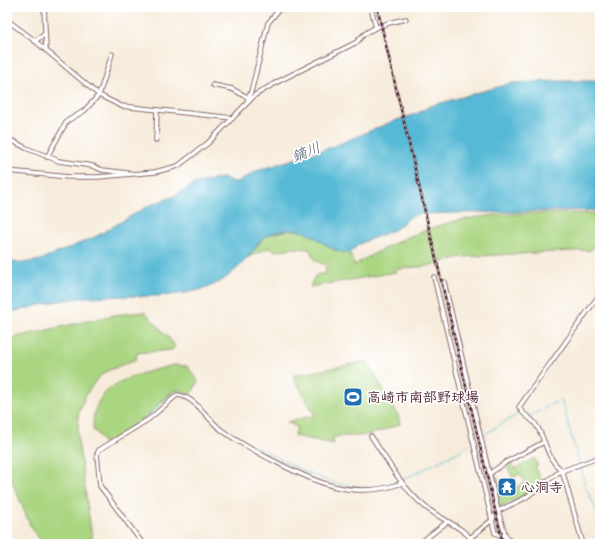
<svg xmlns="http://www.w3.org/2000/svg" width="607" height="551" viewBox="0 0 607 551" font-family="'Architects Daughter','Klee One',sans-serif">
<rect width="100%" height="100%" fill="#fff"/>
<filter id="ink" filterUnits="userSpaceOnUse"><feTurbulence type="fractalNoise" baseFrequency=".025" numOctaves="2"/><feDisplacementMap in="SourceGraphic" scale="8" xChannelSelector="R" yChannelSelector="G"/><feConvolveMatrix kernelMatrix="1 2 1 2 8 2 1 2 1" color-interpolation-filters="sRGB"/></filter>
<filter id="wash" filterUnits="userSpaceOnUse"><feTurbulence type="fractalNoise" baseFrequency=".012" numOctaves="4" result="noise"/><feDisplacementMap in="SourceGraphic" scale="16" xChannelSelector="R" yChannelSelector="G"/><feGaussianBlur stdDeviation="0.9" result="paint"/><feColorMatrix in="noise" values="0 0 0 0 0 0 0 0 0 0 0 0 0 0 0 0 0 1.4 0 .05"/><feComposite in="paint" operator="in"/></filter>
<g filter="url(#wash)">
<rect width="100%" height="100%" fill="#f7ecdb"/>
<g fill="#aad581" stroke="#7a7a56">
<path d="M600,213V249H597L596,247H591L592,250L461,257L427,266L398,269L396,272L310,287L314,277L318,274H325L326,265L316,261L309,249L293,248L276,251L268,248L248,257L263,239L268,235L289,230L309,232L336,251L350,253L354,265C387,246 422,228 460,220C504,211 555,214 600,213Z"/>
<polygon points="145,312 174,344 174,348 172,350 137,353 136,359 105,372 96,380 85,396 78,415 78,440 93,544 43,544 30,525 7,469 7,339 114,315"/>
<path d="M367,361L398,415L400,424C387,429 373,435 358,436C349,437 342,434 333,438L334,444L294,436L297,427L287,422L315,415L293,376Z"/>
<path d="M173,365L187,366L198,381L193,392L188,395L181,390C172,388 163,401 157,407C141,422 123,433 104,444L97,433L93,430C91,380 136,376 173,365Z"/>
<polygon points="534,458 538,465 535,467 542,483 526,495 500,507 499,506 492,473 494,472 499,480 497,482 504,493 507,493 525,482 520,474 513,478 506,465 510,462 515,469"/>
</g>
<path fill="#56b9d5" stroke="#506c80" d="M551,81H600V210L419,214L410,217L396,229L359,244L350,253C326,254 316,228 290,230C282,230 270,233 264,238C259,241 256,247 253,252C241,265 227,280 211,286C170,302 124,293 81,298C57,300 31,308 7,313V261L22,263L40,260L95,237L150,205L177,195L195,183L223,178L234,182L240,181L256,171L332,147L391,122L418,113L430,106L512,83Z"/>
<g fill="none" stroke-linecap="round" stroke-linejoin="round">
<g stroke="#56b9d5" stroke-width="1">
<path d="M208,414C228,435 254,447 280,459C317,478 356,498 399,481"/>
<polyline points="527,414 530,416 561,399 579,463"/>
<polyline points="143,420 175,391 181,392 187,397"/>
<polyline points="482,436 518,414"/>
<polyline points="580,466 586,488 600,518"/>
<polyline points="7,472 8,472"/>
<polyline points="402,480 458,452 473,442"/>
</g>
</g>
</g>
<g filter="url(#ink)">
<g fill="none" stroke-linecap="round" stroke-linejoin="round">
<g stroke="#876769" stroke-width="5.5">
<g id="minor">
<polyline points="44,7 46,50"/>
<polyline points="371,7 376,28"/>
<polyline points="7,20 35,41 99,95 121,106 233,118"/>
<polyline points="35,41 45,34"/>
<polyline points="213,85 232,89 249,98"/>
<polyline points="247,102 251,92 268,23 281,7"/>
<polyline points="7,138 26,148 59,161 93,166 102,170 127,173"/>
<polyline points="156,140 157,110"/>
<polyline points="47,157 67,121 84,111 99,95 112,54"/>
<path d="M7,171L69,177H98L155,172L178,166L208,143L255,95L279,81L357,42C366,28 390,22 406,19"/>
<polyline points="434,277 495,533 506,537 514,544"/>
<polyline points="444,282 498,511 506,537"/>
<path d="M371,436C387,460 401,486 423,505C438,519 464,526 475,544"/>
<polyline points="489,474 506,462 544,442"/>
<polyline points="470,538 492,520 498,511 525,498 559,472 600,457"/>
<path d="M143,544L100,486L97,454L99,450L149,419L177,395C194,396 207,418 219,428C235,441 253,450 272,460C314,482 354,501 402,483"/>
<polyline points="419,544 447,522"/>
<path d="M583,544L562,470C547,461 546,439 536,425C531,417 523,416 519,407L600,294"/>
</g>
</g>
<use href="#minor" stroke="#fff" stroke-width="3.5"/>
<g stroke="#4a1f2b" stroke-width="2.5">
<polyline id="rail" points="377,7 503,544"/>
</g>
<use href="#rail" stroke="#fff" stroke-width="1" stroke-dasharray="3" stroke-linecap="butt"/>
</g>
</g>
<defs>
<g id="stadium-square" transform="scale(1)"><rect x="-9" y="-9" width="18" height="18" rx="4" fill="#1f6fb2" stroke="#fff"/><path d="M0-5a6.5 5 0 1 0 0 10a6.5 5 0 1 0 0-10ZM-3.5-1.8h7v3.6h-7Z" fill="#fff"/></g>
<g id="temple-square" transform="scale(1)"><rect x="-9" y="-9" width="18" height="18" rx="4" fill="#1f6fb2" stroke="#fff"/><path d="M0-6L5-2H3V0L6.5 2.5H4V6H1.5V3h-3V6H-4V2.5H-6.5L-3 0V-2H-5Z" fill="#fff"/></g>
</defs>
<g fill-rule="evenodd">
<use href="#stadium-square" x="353" y="397"/>
<use href="#temple-square" x="507" y="487"/>
</g>
<g text-anchor="middle" stroke-width="3.5" stroke-linejoin="round" paint-order="stroke">
<g font-size="14" font-weight="bold" fill="#4a1f2b" stroke="#fff" text-anchor="start">
<text x="367" y="402">高崎市南部野球場</text>
<text x="521" y="492">心洞寺</text>
</g>
<g font-size="15" font-style="italic" fill="#4f5d6f" stroke="#fff">
<text transform="translate(306 152) rotate(-22)" y="5">鏑川</text>
</g>
</g>
<rect width="607" height="551" fill="none" stroke="#fff" stroke-width="24"/>
</svg>
